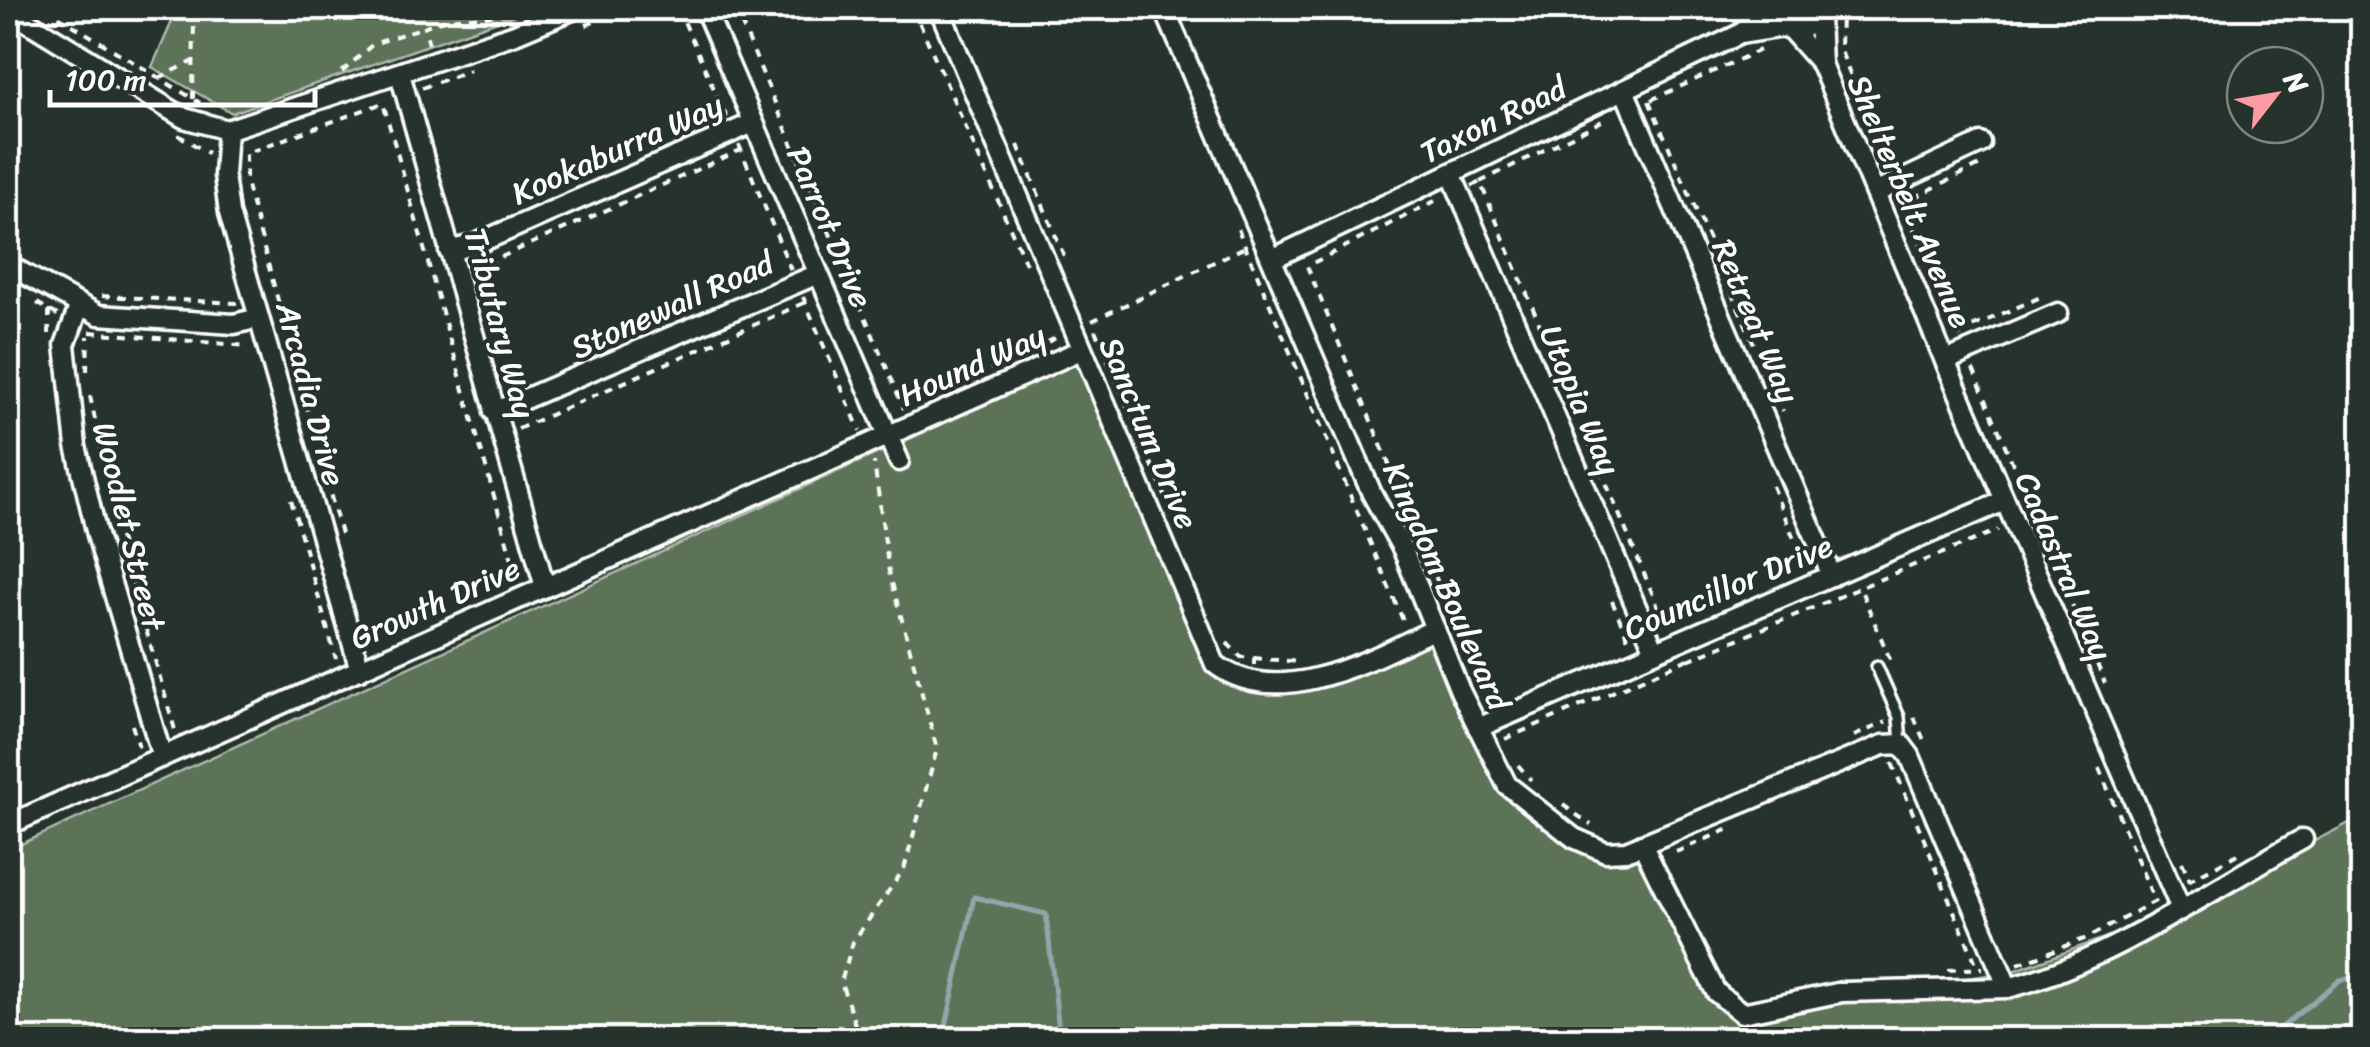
<svg xmlns="http://www.w3.org/2000/svg" width="2370" height="1047" viewBox="0 0 2370 1047" font-family="Sriracha,sans-serif">
<rect width="100%" height="100%" fill="#26332d"/>
<filter id="ink" filterUnits="userSpaceOnUse"><feTurbulence type="fractalNoise" baseFrequency=".01" numOctaves="2"/><feDisplacementMap in="SourceGraphic" scale="20" xChannelSelector="R" yChannelSelector="G"/><feConvolveMatrix kernelMatrix="1 2 1 2 8 2 1 2 1" color-interpolation-filters="sRGB"/></filter>
<g filter="url(#ink)">
<g fill="#5c7358" stroke="#aeb9ac" stroke-width="2.5">
<polygon points="178,8 535,8 232,113 152,67"/>
<polygon points="1076,363 1209,667 1236,686 1321,684 1427,637 1504,789 1572,843 1639,850 1740,1020 1842,998 2013,971 2179,911 2351,822 2362,805 2362,1039 8,1039 8,850"/>
</g>
<g fill="none" stroke-linecap="round" stroke-linejoin="round">
<g stroke="#94a5ab" stroke-width="5">
<polyline points="943,1040 974,897 1046,914 1060,1040"/>
<polyline points="2266,1040 2340,980 2362,976"/>
</g>
<g stroke="#fff" stroke-width="16">
<polyline id="lane" points="1877,667 1899,717 1901,744"/>
</g>
<g stroke="#fff" stroke-width="25">
<g id="street">
<polyline points="700,8 708,16 899,461"/>
<path d="M939,8L1215,664C1279,713 1375,657 1435,629"/>
<polyline points="1164,8 1372,494 1403,550 1460,691 1507,785 1574,838 1606,852 1626,851 1883,745 1901,744 1910,756 2008,988"/>
<polyline points="1773,8 1779,22 1798,31 1816,21 1820,8"/>
<polyline points="8,10 184,118 227,130 515,34 577,8"/>
<polyline points="1819,16 1821,64"/>
<polyline points="1791,30 1821,64 1945,361"/>
<polyline points="1740,34 1766,8"/>
<polyline points="400,74 545,587"/>
<polyline points="1624,90 1832,576"/>
<polyline points="227,130 224,175 229,213 360,670"/>
<polyline points="1451,173 1655,651"/>
<polyline points="1875,193 1981,143"/>
<polyline points="449,251 476,244 753,123"/>
<polyline points="1272,259 1740,34 1784,27"/>
<polyline points="8,265 99,315 234,324 259,318"/>
<polyline points="79,307 65,345 76,446 97,535 162,757"/>
<polyline points="2058,313 1945,361 2180,907"/>
<polyline points="494,412 818,274"/>
<polyline points="1478,728 2002,502"/>
<polyline points="8,825 1081,350"/>
<path d="M1642,844L1716,992L1742,1013L1842,992L2008,988C2108,962 2212,889 2303,839"/>
</g>
</g>
<g stroke="#fff" stroke-width="4" stroke-dasharray="8 8" stroke-linecap="butt">
<polyline points="45,8 200,103"/>
<polyline points="678,8 727,118"/>
<polyline points="735,8 904,409"/>
<polyline points="913,8 1026,264"/>
<polyline points="1848,8 1841,14 1840,49 1888,167"/>
<polyline points="586,25 632,8"/>
<path d="M429,44L424,27C457,11 493,22 528,8"/>
<polyline points="342,72 373,44 424,27"/>
<polyline points="159,78 194,61"/>
<polyline points="422,88 470,70"/>
<polyline points="193,99 194,16 201,8"/>
<polyline points="1651,100 1760,50"/>
<polyline points="1649,101 1783,411"/>
<polyline points="178,135 208,153"/>
<polyline points="739,145 791,270"/>
<polyline points="1018,145 1064,256"/>
<polyline points="1480,182 1608,118"/>
<polyline points="1472,186 1480,182 1666,626"/>
<polyline points="1901,199 1960,337"/>
<polyline points="1435,201 1307,266 1448,607"/>
<polyline points="1904,209 1909,200 1980,165"/>
<polyline points="1238,229 1405,625"/>
<polyline points="8,242 21,250"/>
<polyline points="472,270 741,150"/>
<polyline points="102,296 237,303"/>
<polyline points="803,297 860,431"/>
<polyline points="37,303 59,316"/>
<polyline points="49,310 49,335"/>
<polyline points="1092,321 1245,247"/>
<polyline points="1095,330 1169,505"/>
<polyline points="90,332 248,346"/>
<polyline points="1958,333 2043,296"/>
<polyline points="990,369 1058,337"/>
<polyline points="1973,369 2105,683"/>
<polyline points="87,371 88,336"/>
<polyline points="90,396 121,542 175,730"/>
<polyline points="518,429 806,302"/>
<polyline points="1772,486 1806,567"/>
<polyline points="291,500 336,659"/>
<polyline points="341,534 246,182 246,153 383,103 518,581"/>
<polyline points="1864,586 1998,530"/>
<polyline points="1612,601 1630,643"/>
<polyline points="1446,608 1491,707"/>
<polyline points="1227,643 1241,657 1254,658 1254,665"/>
<polyline points="1254,658 1300,662"/>
<polyline points="1688,660 1860,588 1892,664"/>
<polyline points="1914,717 1926,745"/>
<polyline points="132,725 139,747"/>
<polyline points="1854,736 1886,722"/>
<polyline points="1505,739 1688,659"/>
<polyline points="1892,763 1975,961 1973,967"/>
<polyline points="1518,765 1531,780"/>
<polyline points="2099,768 2155,902"/>
<polyline points="1563,805 1591,825"/>
<polyline points="1676,852 1734,827"/>
<polyline points="2182,862 2190,880"/>
<polyline points="2188,881 2241,852"/>
<polyline points="2018,964 2087,938 2159,899"/>
<polyline points="1948,970 1983,968"/>
<polyline points="860,1040 841,982 853,942 904,869 937,749 889,572 874,462"/>
</g>
<use href="#lane" stroke="#26332d" stroke-width="9"/>
<use href="#street" stroke="#26332d" stroke-width="18"/>
</g>
</g>
<g text-anchor="middle" stroke-width="8" stroke-linejoin="round" paint-order="stroke">
<g font-size="32" fill="#fff" stroke="#26332d">
<text transform="translate(1493 120) rotate(-26)" y="11">Taxon Road</text>
<text transform="translate(617 149) rotate(-24)" y="11">Kookaburra Way</text>
<text transform="translate(1910 201) rotate(67)" y="11">Shelterbelt Avenue</text>
<text transform="translate(830 227) rotate(67)" y="11">Parrot Drive</text>
<text transform="translate(672 305) rotate(-24)" y="11">Stonewall Road</text>
<text transform="translate(1756 321) rotate(67)" y="11">Retreat Way</text>
<text transform="translate(500 323) rotate(75)" y="11">Tributary Way</text>
<text transform="translate(972 365) rotate(-24)" y="11">Hound Way</text>
<text transform="translate(311 394) rotate(75)" y="11">Arcadia Drive</text>
<text transform="translate(1580 400) rotate(67)" y="11">Utopia Way</text>
<text transform="translate(1149 433) rotate(67)" y="11">Sanctum Drive</text>
<text transform="translate(129 526) rotate(76)" y="11">Woodlet Street</text>
<text transform="translate(2064 566) rotate(67)" y="11">Cadastral Way</text>
<text transform="translate(1447 586) rotate(66)" y="11">Kingdom Boulevard</text>
<text transform="translate(1728 587) rotate(-23)" y="11">Councillor Drive</text>
<text transform="translate(435 603) rotate(-24)" y="11">Growth Drive</text>
</g>
</g>
<rect width="2370" height="1047" fill="none" stroke="#26332d" stroke-width="40"/>
<rect x="20" y="20" width="2330" height="1007" fill="none" stroke="#fff" stroke-width="4" filter="url(#ink)"/>
<g transform="translate(2275 95) rotate(59)"><circle r="48" fill="#26332d" stroke="#7d8581" stroke-width="2.5"/>
<path d="M0-8L18 38L0 25L-18 38Z" fill="#ff9aa2"/>
<text y="-15" font-size="28" font-weight="bold" text-anchor="middle" fill="#ffffff">N</text>
</g>
<path d="M50 90v15h265v-15" fill="none" stroke="#ffffff" stroke-width="5"/>
<text x="65" y="90" font-size="30" fill="#ffffff" stroke="#26332d" stroke-width="8" paint-order="stroke">100 m</text>
</svg>
